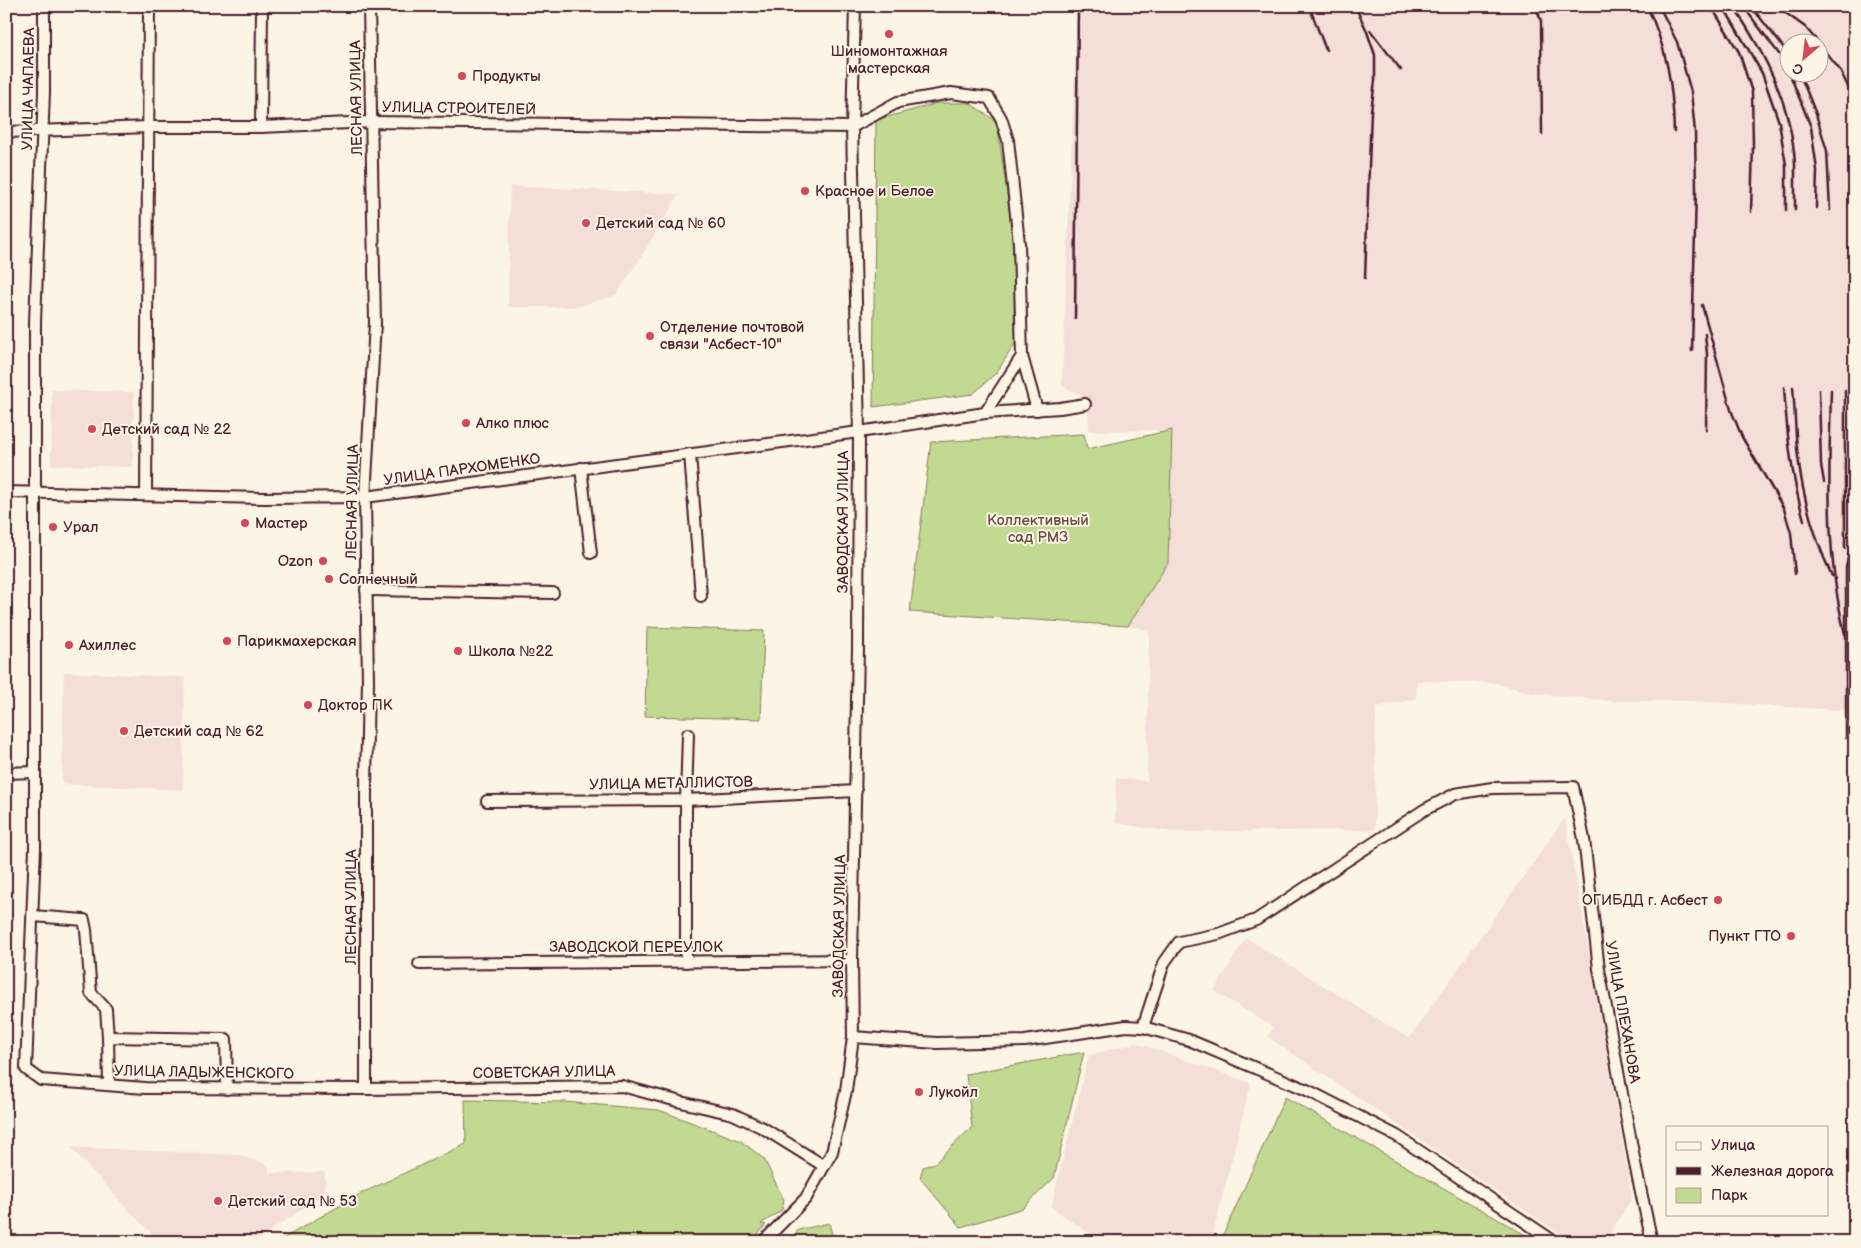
<svg xmlns="http://www.w3.org/2000/svg" width="1861" height="1248" viewBox="0 0 1861 1248" font-family="'Balsamiq Sans',sans-serif">
<rect width="100%" height="100%" fill="#fcf5e5"/>
<filter id="ink" filterUnits="userSpaceOnUse"><feTurbulence type="fractalNoise" baseFrequency=".02" numOctaves="2"/><feDisplacementMap in="SourceGraphic" scale="10" xChannelSelector="R" yChannelSelector="G"/><feConvolveMatrix kernelMatrix="1 2 1 2 8 2 1 2 1" color-interpolation-filters="sRGB"/></filter>
<g filter="url(#ink)">
<g fill="#f4ded8" fill-rule="evenodd">
<path d="M1077,6H1855V704L1839,710L1690,701H1610L1532,693L1495,683L1417,681L1416,699L1376,707L1375,830L1172,832L1115,823L1116,778L1147,781L1149,630L1128,626L1168,563L1172,430L1089,431L1088,399L1062,386ZM1788,42H1818V72H1788Z"/>
<polygon points="510,186 679,194 645,251 616,295 576,307 508,307"/>
<polygon points="52,390 134,392 133,467 51,465"/>
<polygon points="64,672 185,677 183,790 62,784"/>
<polygon points="1565,818 1632,1198 1605,1242 1572,1242 1268,1037 1273,1027 1214,991 1246,938 1409,1038"/>
<polygon points="1137,1043 1251,1083 1211,1242 1102,1242 1051,1207 1089,1055"/>
<polygon points="70,1147 239,1155 269,1165 269,1173 325,1172 325,1194 261,1237 259,1242 161,1242 134,1216"/>
</g>
<g fill="#c1d990" stroke="#867c5e">
<polygon points="938,103 970,103 997,122 1013,237 1016,342 997,372 973,394 873,407 876,120"/>
<polygon points="1172,430 1168,563 1128,626 910,612 931,442 1084,434 1087,449"/>
<polygon points="647,627 764,631 761,719 645,716"/>
<polygon points="1084,1052 1054,1178 1023,1208 961,1227 920,1178 923,1167 935,1163 972,1127 966,1074"/>
<polygon points="1285,1097 1529,1237 1514,1242 1220,1242"/>
<polygon points="465,1100 565,1102 659,1110 741,1141 764,1159 784,1200 782,1210 761,1224 766,1225 751,1242 277,1242 360,1194 466,1144"/>
<polygon points="829,1223 834,1242 789,1242 798,1230"/>
</g>
<g fill="none" stroke-linecap="round" stroke-linejoin="round">
<g stroke="#4a1f2b" stroke-width="14">
<g id="minor">
<polyline points="44,6 44,92 35,322 35,848 26,1069 41,1080 145,1088 366,1089 622,1086 681,1102 733,1114 763,1128 824,1166"/>
<polyline points="261,127 262,6"/>
<polyline points="6,132 149,127 261,127 372,122 852,127 898,102 951,93 989,98 1001,118 1008,140 1019,243 1022,356 985,413"/>
<polyline points="1022,356 1037,410"/>
<polyline points="690,454 701,596"/>
<polyline points="581,468 591,553"/>
<polyline points="6,492 264,498 365,497 859,432 985,413 1060,408 1085,404"/>
<polyline points="146,495 149,6"/>
<polyline points="366,590 553,593"/>
<polyline points="6,773 35,772"/>
<polyline points="487,801 686,800 856,791"/>
<polyline points="33,916 84,920 86,930 91,993 106,1009 108,1037"/>
<polyline points="686,962 686,800 688,734"/>
<polyline points="419,964 852,960"/>
<polyline points="1143,1027 1164,963 1179,942 1218,934 1256,920 1424,810 1455,794 1492,788 1573,787 1584,839 1599,969 1636,1169 1652,1242"/>
<polyline points="853,1037 937,1043 1025,1041 1126,1026 1143,1027 1189,1040 1307,1090 1397,1136 1555,1242"/>
<polyline points="109,1085 108,1037 226,1039 227,1089"/>
<polyline points="366,1089 366,786 368,681 365,497 375,323 369,6"/>
<polyline points="763,1242 806,1198 832,1152 846,1091 853,1037 852,960 858,648 859,432 852,127 855,6"/>
</g>
</g>
<use href="#minor" stroke="#fcf5e5" stroke-width="10"/>
<g stroke="#4a1f2b" stroke-width="2.5">
<polyline points="1309,6 1326,50"/>
<polyline points="1355,6 1366,29 1375,55 1375,81 1371,111 1365,278"/>
<polyline points="1536,6 1541,21 1542,134"/>
<path d="M1647,6C1667,49 1673,85 1674,132"/>
<polyline points="1659,6 1677,42 1691,92 1695,132 1696,190 1692,351"/>
<polyline points="1711,6 1739,52 1752,92 1753,145 1751,212"/>
<polyline points="1723,6 1762,73 1779,122 1786,165 1786,210"/>
<path d="M1733,6C1765,53 1792,106 1795,164C1795,179 1795,194 1795,210"/>
<polyline points="1743,6 1782,58 1788,72"/>
<polyline points="1776,6 1805,27 1818,42"/>
<polyline points="1754,10 1788,53"/>
<polyline points="1370,30 1401,70"/>
<polyline points="1818,43 1840,70 1855,101"/>
<polyline points="1789,72 1811,127 1817,170 1816,208"/>
<polyline points="1799,72 1816,114 1827,151 1830,210"/>
<polyline points="1702,305 1731,410 1742,437 1784,509 1791,533 1795,574"/>
<polyline points="1075,318 1078,6"/>
<polyline points="1705,334 1707,354 1706,430"/>
<path d="M1784,387C1787,434 1791,475 1804,520"/>
<path d="M1793,387C1795,410 1795,434 1798,457C1803,497 1815,540 1832,576"/>
<polyline points="1819,390 1821,465 1824,482"/>
<path d="M1831,390C1829,472 1825,554 1845,634"/>
<polyline points="1845,391 1845,548"/>
<polyline points="1846,738 1846,568 1855,523"/>
</g>
</g>
</g>
<g fill="#d1495b" stroke="#fcf5e5" stroke-width="2">
<circle cx="889" cy="34" r="5"/>
<circle cx="462" cy="76" r="5"/>
<circle cx="805" cy="191" r="5"/>
<circle cx="586" cy="223" r="5"/>
<circle cx="650" cy="336" r="5"/>
<circle cx="466" cy="423" r="5"/>
<circle cx="92" cy="429" r="5"/>
<circle cx="245" cy="523" r="5"/>
<circle cx="53" cy="527" r="5"/>
<circle cx="323" cy="561" r="5"/>
<circle cx="329" cy="579" r="5"/>
<circle cx="227" cy="641" r="5"/>
<circle cx="69" cy="645" r="5"/>
<circle cx="458" cy="651" r="5"/>
<circle cx="308" cy="705" r="5"/>
<circle cx="124" cy="731" r="5"/>
<circle cx="1718" cy="900" r="5"/>
<circle cx="1791" cy="936" r="5"/>
<circle cx="919" cy="1092" r="5"/>
<circle cx="218" cy="1201" r="5"/>
</g>
<g text-anchor="middle" stroke-width="4" stroke-linejoin="round" paint-order="stroke">
<g font-size="15" fill="#4a1f2b" stroke="#fcf5e5" text-anchor="start">
<text x="889" y="56" text-anchor="middle">Шиномонтажная<tspan x="889" dy="17">мастерская</tspan></text>
<text x="472" y="81">Продукты</text>
<text x="815" y="196">Красное и Белое</text>
<text x="596" y="228">Детский сад № 60</text>
<text x="660" y="332">Отделение почтовой<tspan x="660" dy="17">связи "Асбест-10"</tspan></text>
<text x="476" y="428">Алко плюс</text>
<text x="102" y="434">Детский сад № 22</text>
<text x="255" y="528">Мастер</text>
<text x="63" y="532">Урал</text>
<text x="313" y="566" text-anchor="end">Ozon</text>
<text x="339" y="584">Солнечный</text>
<text x="237" y="646">Парикмахерская</text>
<text x="79" y="650">Ахиллес</text>
<text x="468" y="656">Школа №22</text>
<text x="318" y="710">Доктор ПК</text>
<text x="134" y="736">Детский сад № 62</text>
<text x="1708" y="905" text-anchor="end">ОГИБДД г. Асбест</text>
<text x="1781" y="941" text-anchor="end">Пункт ГТО</text>
<text x="929" y="1097">Лукойл</text>
<text x="228" y="1206">Детский сад № 53</text>
</g>
<g font-size="15" fill="#4a1f2b" stroke="#fcf5e5">
<text transform="translate(28 89) rotate(-89)" y="5">УЛИЦА ЧАПАЕВА</text>
<text transform="translate(356 98) rotate(-91)" y="5">ЛЕСНАЯ УЛИЦА</text>
<text transform="translate(459 108) rotate(1)" y="5">УЛИЦА СТРОИТЕЛЕЙ</text>
<text transform="translate(462 469) rotate(-8)" y="5">УЛИЦА ПАРХОМЕНКО</text>
<text transform="translate(352 502) rotate(-89)" y="5">ЛЕСНАЯ УЛИЦА</text>
<text transform="translate(843 522) rotate(-90)" y="5">ЗАВОДСКАЯ УЛИЦА</text>
<text transform="translate(671 783) rotate(-1)" y="5">УЛИЦА МЕТАЛЛИСТОВ</text>
<text transform="translate(351 907) rotate(-90)" y="5">ЛЕСНАЯ УЛИЦА</text>
<text transform="translate(839 926) rotate(-89)" y="5">ЗАВОДСКАЯ УЛИЦА</text>
<text x="636" y="952">ЗАВОДСКОЙ ПЕРЕУЛОК</text>
<text transform="translate(1623 1012) rotate(80)" y="5">УЛИЦА ПЛЕХАНОВА</text>
<text transform="translate(204 1072) rotate(1)" y="5">УЛИЦА ЛАДЫЖЕНСКОГО</text>
<text transform="translate(544 1072) rotate(-1)" y="5">СОВЕТСКАЯ УЛИЦА</text>
</g>
<g font-size="15" fill="#684e44" stroke="#fcf5e5">
<text x="1038" y="525">Коллективный<tspan x="1038" dy="17">сад РМЗ</tspan></text>
</g>
</g>
<rect width="1861" height="1248" fill="none" stroke="#fcf5e5" stroke-width="25"/>
<rect x="12" y="12" width="1836" height="1223" fill="none" stroke="#4a1f2b" stroke-width="2" filter="url(#ink)"/>
<rect x="1666" y="1126" width="162" height="90" fill="#fcf5e5" stroke="#b59f9b"/>
<rect x="1676" y="1142" width="25" height="8" fill="#fcf5e5" stroke="#b59f9b"/>
<text x="1711" y="1150" font-size="15" fill="#4a1f2b">Улица</text>
<rect x="1676" y="1167" width="25" height="8" fill="#4a1f2b" stroke="#b59f9b"/>
<text x="1711" y="1176" font-size="15" fill="#4a1f2b">Железная дорога</text>
<rect x="1676" y="1188" width="25" height="15" fill="#c1d990" stroke="#b59f9b"/>
<text x="1711" y="1200" font-size="15" fill="#4a1f2b">Парк</text>
<g transform="translate(1804 58) rotate(208)"><circle r="24" fill="#fcf5e5" stroke="#b59f9b"/>
<path d="M0-4L9 19L0 12L-9 19Z" fill="#d1495b"/>
<text y="-8" font-size="14" font-weight="bold" text-anchor="middle" fill="#4a1f2b">С</text>
</g>
</svg>
